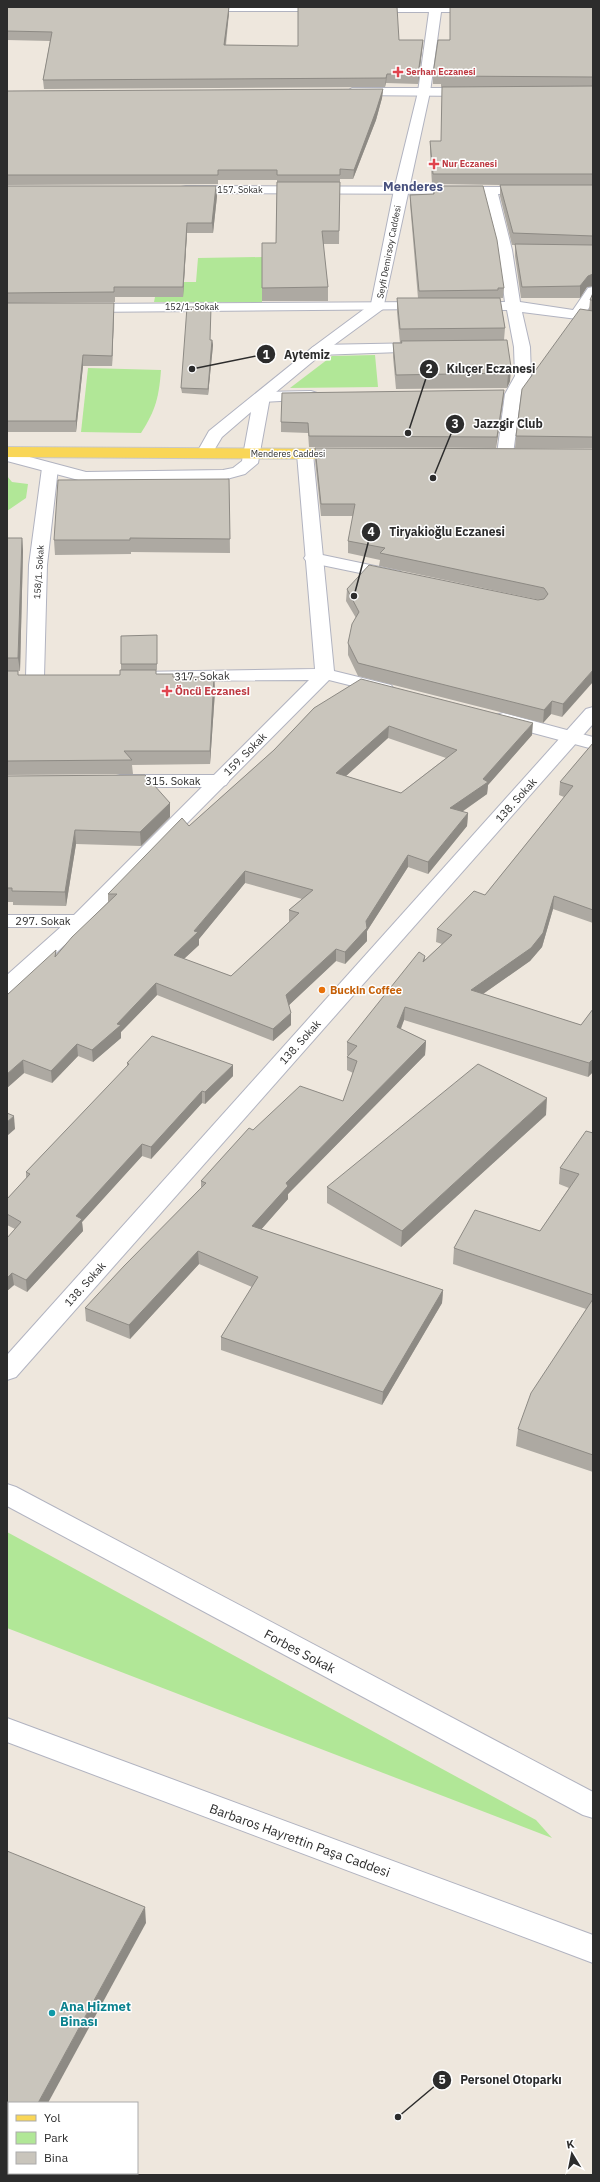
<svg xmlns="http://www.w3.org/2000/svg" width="600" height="2182" viewBox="0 0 600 2182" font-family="'IBM Plex Sans',sans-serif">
<rect width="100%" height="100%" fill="#eee7dd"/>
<g fill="#b1e797">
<polygon points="263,257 262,302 154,302 158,282 196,282 198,258"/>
<polygon points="375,355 378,387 290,388 332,356"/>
<path d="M88,368L161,370C159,396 156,410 141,433L81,432Z"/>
<polygon points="7,476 12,482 28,484 26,498 7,511"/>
<polygon points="7,1532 536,1820 552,1838 7,1628"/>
</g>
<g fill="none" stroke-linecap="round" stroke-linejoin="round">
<g stroke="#b1b3c0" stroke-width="2">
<g id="minor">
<polygon points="352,88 472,88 478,92 472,96 347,95 346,92"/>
<polygon points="186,186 535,187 537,190 535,193 530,194 498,194 512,250 520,302 573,310 588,288 593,287 593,302 586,312 593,313 593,321 522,312 530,347 531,376 521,394 513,454 511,457 499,457 497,454 505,394 515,376 514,347 507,310 471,310 466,309 464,306 466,303 471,302 505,302 498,250 484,194 181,193 179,190 181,187"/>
<polygon points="427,302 432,303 434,306 432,309 85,312 80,311 78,308 80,305 85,304"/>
<polygon points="423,343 428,345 431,348 428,351 318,355 313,353 310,350 313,347 318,345"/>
<polygon points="311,391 317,393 319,396 317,399 262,402 256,400 254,397 256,394 262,392"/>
<polygon points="50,463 56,465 58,468 47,565 44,677 41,681 35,682 29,681 26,677 29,565 42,468 44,465"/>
<polygon points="313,553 394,570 400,571 403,575 400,579 394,580 307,562 304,558 307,554"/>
<polygon points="593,707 593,724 16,1377 7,1380 7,1355 586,709"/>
<polygon points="120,775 219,775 226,777 229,781 226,785 219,787 120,787 113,785 110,781 113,777"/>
<polygon points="7,915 79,915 86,917 89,921 86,925 79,927 7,927"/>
</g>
</g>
<g stroke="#b1b3c0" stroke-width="2">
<g id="tertiary">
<polygon points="305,449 311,451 313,454 334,671 391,685 394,689 391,693 385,694 329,680 86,925 14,992 7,994 7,975 72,917 309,680 143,681 137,680 134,676 137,672 315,669 297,454 299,451"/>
<polygon points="503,713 593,737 593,749 496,723 494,719 496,715"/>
</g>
</g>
<g stroke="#b1b3c0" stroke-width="2">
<g id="secondary">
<polygon points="193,7 333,7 327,11 199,11"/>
<polygon points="362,7 457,8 451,12 441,12 430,92 383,309 323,353 270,397 258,463 245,474 223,480 86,482 7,461 7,451 86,472 223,470 233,468 242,461 251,412 222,437 210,457 198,457 196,454 209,431 313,347 371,304 394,190 418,92 429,12 367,12 363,11"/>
<polygon points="7,1484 16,1487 593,1792 593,1818 583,1815 7,1506"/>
<polygon points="7,1718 593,1935 593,1963 7,1742"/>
</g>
</g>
<g stroke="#c8c8c8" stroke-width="2">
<polygon id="primary" points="7,447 346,449 352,451 354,454 352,457 346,459 7,457"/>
</g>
<use href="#minor" fill="#fff" fill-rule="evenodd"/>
<use href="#tertiary" fill="#fff" fill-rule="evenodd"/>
<use href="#secondary" fill="#fff" fill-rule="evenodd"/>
<use href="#primary" fill="#f9d657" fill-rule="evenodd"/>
</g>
<g fill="#ada9a2" fill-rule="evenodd">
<polygon points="7,7 229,7 229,13 226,45 298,46 399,40 423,40 422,50 418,84 386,83 385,87 44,89 43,80 50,41 7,40"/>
<polygon points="593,7 593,287 593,286 587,287 580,298 521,298 515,256 515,245 512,245 500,196 500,185 432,184 430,152 430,141 441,141 502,87 441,87 441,84 433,84 433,74 449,40"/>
<polygon points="383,89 382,98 376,120 353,179 340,179 339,244 323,244 328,287 328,301 262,301 262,288 276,243 277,180 218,180 218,184 7,185 7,91"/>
<polygon points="7,186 217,196 213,233 187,233 183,297 115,297 115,302 7,303"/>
<polygon points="434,186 504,288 503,298 500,298 505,328 504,340 511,367 510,381 507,388 396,389 393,357 393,343 401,343 400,343 397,312 397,298 418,298 410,204 410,195 433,194"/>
<polygon points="593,293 593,448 515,448 516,436 589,310 590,300"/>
<polygon points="7,303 114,313 112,366 83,366 76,432 7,432"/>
<polygon points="210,340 212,340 213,345 208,395 182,393 181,388"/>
<polygon points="504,390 503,401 496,448 309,447 308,433 281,432 281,422"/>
<polygon points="315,448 593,449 562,717 551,714 543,723 358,676 348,655 348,643 356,618 346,601 347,589 540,600 379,566 380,560 348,553 348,541 353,516 321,516 315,460"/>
<polygon points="229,479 230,553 131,552 131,554 55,555 54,540"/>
<polygon points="7,538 22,538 23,551 20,671 18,671 18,675 120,675 121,670 121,664 157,635 157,670 156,670 156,674 173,677 214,677 215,691 210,764 132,765 133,774 7,775"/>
<path d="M314,708L532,735L488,785L487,794L462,812L468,813L467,826L428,874L408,867L367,931V941L345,964L336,961L289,1005L291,1025L273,1041L157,995L121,1032V1038L93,1062L78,1056L52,1083L24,1073L7,1088L56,950V955L108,902V894L189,826L274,750ZM388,738L446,758L401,793L346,776ZM245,883L302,899L289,910V922L231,976L184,959L199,945V939Z"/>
<polygon points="593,743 593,923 553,909 542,947 530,961 483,994 581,1025 593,1009 593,1072 588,1077 404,1020 401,1029 426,1041 425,1055 288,1194 288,1199 261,1229 443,1290 442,1303 382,1405 221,1350 221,1337 252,1287 199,1264 130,1339 86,1321 85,1308 201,1188 201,1181 253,1130 343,1101 353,1073 347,1070 347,1057 348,1056 347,1055 347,1042 425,956 425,960 442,944 436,942 437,929 485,895 564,797 559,795 560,782"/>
<polygon points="7,776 170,803 170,817 141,846 76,844 66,906 13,905 13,902 7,902"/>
<polygon points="127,1063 233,1076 205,1104 202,1103 151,1159 142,1156 82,1222 83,1231 27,1292 14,1285 7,1291 15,1229 7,1225 7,1199 26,1179 26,1172 127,1067"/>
<polygon points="546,1115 401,1247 327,1203 327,1187"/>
<polygon points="593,1133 593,1472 516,1446 518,1429 586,1309 453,1264 454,1248 540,1231 569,1188 559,1184 560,1168"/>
</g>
<g fill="#8d8a84">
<polygon points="229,7 229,13 224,54 224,45"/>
<polygon points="423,40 422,50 418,84 418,74"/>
<polygon points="387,74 386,83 385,87 386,78"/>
<polygon points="383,89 382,98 376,120 353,179 354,170"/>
<polygon points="216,186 217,196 213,233 212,223"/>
<polygon points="187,223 187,233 183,297 183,287"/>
<polygon points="593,274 593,286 587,287 580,298 580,286 588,276"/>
<polygon points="114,303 114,313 112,366 112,356"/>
<polygon points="212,340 213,345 208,395 208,389"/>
<polygon points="83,355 83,366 76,432 76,421"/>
<polygon points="511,367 510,381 507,388 508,373"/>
<polygon points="504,390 503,401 496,448 497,437"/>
<polygon points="22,538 23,551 20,671 18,658"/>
<polygon points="593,670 593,682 562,717 563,704"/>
<polygon points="214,677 215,691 210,764 210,751"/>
<polygon points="552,701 551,714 543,723 544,710"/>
<polygon points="533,723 532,735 488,785 487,794 450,820 450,808 483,779"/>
<polygon points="389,726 388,738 336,785 336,773"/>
<polygon points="170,803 170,817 141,846 140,832"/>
<polygon points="468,813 467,826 428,874 428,862"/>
<polygon points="75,830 76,844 66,906 65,892"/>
<polygon points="408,855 408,867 367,931 367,941 345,964 345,952 366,921"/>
<polygon points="245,871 245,883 199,939 199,945 175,967 174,955"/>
<polygon points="554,896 553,909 542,947 530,961 470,1003 471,990"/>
<polygon points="336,949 336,961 286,1008 286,995"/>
<polygon points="156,983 157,995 121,1032 121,1038 93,1062 92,1050"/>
<polygon points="405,1007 404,1020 396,1040 397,1027"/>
<polygon points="291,1013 291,1025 273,1041 273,1029"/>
<polygon points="426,1041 425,1055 288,1194 288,1199 252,1240 252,1226 286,1183"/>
<polygon points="77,1044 78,1056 52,1083 51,1071"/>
<polygon points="593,1059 593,1072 588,1077 589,1063"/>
<polygon points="23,1060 24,1073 7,1088 7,1074"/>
<polygon points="233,1065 233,1076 205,1104 205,1092"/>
<polygon points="202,1091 202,1103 151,1159 151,1147"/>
<polygon points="547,1098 546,1115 401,1247 402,1231"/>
<polygon points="14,1116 15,1129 7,1136 7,1122"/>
<polygon points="142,1144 142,1156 82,1222 83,1231 27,1292 26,1280 76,1216"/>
<polygon points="198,1251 199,1264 130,1339 129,1325"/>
<polygon points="12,1273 14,1285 7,1291 7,1278"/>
<polygon points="443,1290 442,1303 382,1405 383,1392"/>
<polygon points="145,1907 146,1923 48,2103 38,2103"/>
<polygon points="9,2156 9,2173 10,2173 9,2175 7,2175 7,2160"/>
</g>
<g fill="#c9c5bc" stroke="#8d8a84" fill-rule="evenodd">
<polygon points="7,7 229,7 224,45 298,46 298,7 397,7 399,40 423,40 418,74 387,74 386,78 43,80 52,32 7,31"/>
<polygon points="450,7 593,7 593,77 442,76 442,74 433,74 438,40 450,40"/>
<polygon points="593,86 593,174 433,174 430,141 441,141 442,87"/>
<polygon points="383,89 376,111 354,170 340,169 340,175 277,175 277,170 218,170 218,175 7,175 7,91"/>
<polygon points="277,182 340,182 339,231 322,231 328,287 262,288 262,243 276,243"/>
<polygon points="500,185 593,185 593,236 513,233"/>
<polygon points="7,186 216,186 212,223 187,223 183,287 114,287 114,292 7,293"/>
<polygon points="434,186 483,186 497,240 504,288 498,288 498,290 419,291 410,195 434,194"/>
<polygon points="515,244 593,245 593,274 588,276 580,286 522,287"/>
<polygon points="593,293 593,300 590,300"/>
<polygon points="397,298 500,298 505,328 400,329"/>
<polygon points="7,303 114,303 112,356 83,355 76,421 7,421"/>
<polygon points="187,307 211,307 210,340 212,340 208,389 181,388"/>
<polygon points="580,309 593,311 593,437 516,436 522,389"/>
<polygon points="507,340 511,367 508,373 396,375 393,343 402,343 401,341"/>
<polygon points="504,390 497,437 309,436 308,423 281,422 282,393"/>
<polygon points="315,448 593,449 593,670 563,704 552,701 544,710 358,663 348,643 352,624 359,612 347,589 369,565 538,600 544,599 548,594 544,588 380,553 385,548 348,541 355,504 321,504"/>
<polygon points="229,479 230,539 130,538 130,540 54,540 58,480"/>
<polygon points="7,538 22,538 18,658 7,658"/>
<polygon points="157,635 157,664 121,664 121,636"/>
<polygon points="120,670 156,670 156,674 173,674 173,677 214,677 210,751 124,751 132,760 7,761 7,671 18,671 18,675 120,675"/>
<path d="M361,679L533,723L483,779L488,782L450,808L468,813L428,862L408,855L366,921L367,928L345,952L336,949L286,995L291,1013L273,1029L156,983L117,1024L121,1025L92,1050L77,1044L51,1071L23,1060L7,1074V995L56,950L55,957L72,937L117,894H108L182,818L189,826L274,750L314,708ZM389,726L457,750L401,793L336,773ZM245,871L313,890L289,910L299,913L231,976L174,955L198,932L194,931Z"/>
<polygon points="593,743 593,910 554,896 543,933 531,948 471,990 581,1025 593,1009 593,1059 589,1063 405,1007 397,1027 426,1041 286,1183 288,1186 252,1226 443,1290 383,1392 221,1337 258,1277 198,1251 129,1325 85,1308 124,1266 206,1183 201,1181 249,1128 253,1130 300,1086 343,1101 357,1061 347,1057 357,1046 347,1042 419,952 425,956 423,962 452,935 437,929 474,891 485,895 573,786 560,782"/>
<polygon points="145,775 170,803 140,832 75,830 65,892 12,891 12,888 7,888 7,776"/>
<polygon points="152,1036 233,1065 205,1092 202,1091 151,1147 142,1144 76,1216 82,1219 26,1280 12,1273 7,1278 7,1238 21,1222 7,1214 7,1199 30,1174 26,1172 129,1064 127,1063"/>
<polygon points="478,1064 547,1098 402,1231 327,1187"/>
<polygon points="7,1113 14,1116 7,1122"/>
<polygon points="586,1131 593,1133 593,1295 454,1248 475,1210 540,1231 579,1174 560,1168"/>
<polygon points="593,1299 593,1455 518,1429 531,1393"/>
<polygon points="7,1851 145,1907 38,2103 9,2103 9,2156 7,2160"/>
</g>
<g fill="#e0444e" stroke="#fff" stroke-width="1.5">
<path d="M396 66h4v4h4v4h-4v4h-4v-4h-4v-4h4z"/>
<path d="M432 158h4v4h4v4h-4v4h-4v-4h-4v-4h4z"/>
<path d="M165 685h4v4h4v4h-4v4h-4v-4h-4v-4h4z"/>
</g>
<circle fill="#e8710a" stroke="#fff" stroke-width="1.5" cx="322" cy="990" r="4"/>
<circle fill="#0f9aa8" stroke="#fff" stroke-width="1.5" cx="52" cy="2013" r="4"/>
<g text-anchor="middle" stroke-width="3" stroke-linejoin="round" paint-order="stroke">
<g font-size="9" font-weight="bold" fill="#be3a42" stroke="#fff" text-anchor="start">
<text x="406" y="75">Serhan Eczanesi</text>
<text x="442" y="167">Nur Eczanesi</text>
</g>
<g font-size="9" fill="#2c2c2c" stroke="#fff">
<text x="240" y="193">157. Sokak</text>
<text transform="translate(389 252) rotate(-79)" y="3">Seyfi Demirsoy Caddesi</text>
<text x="192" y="310">152/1. Sokak</text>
<text x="288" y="457">Menderes Caddesi</text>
<text transform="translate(39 572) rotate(-86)" y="3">158/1. Sokak</text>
</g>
<g font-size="11" fill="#2c2c2c" stroke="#fff">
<text transform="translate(202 676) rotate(-1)" y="4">317. Sokak</text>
<text transform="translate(245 754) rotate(-45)" y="4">159. Sokak</text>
<text x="173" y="785">315. Sokak</text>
<text transform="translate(516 800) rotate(-48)" y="4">138. Sokak</text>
<text x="43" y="925">297. Sokak</text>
<text transform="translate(300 1042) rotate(-48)" y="4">138. Sokak</text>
<text transform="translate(85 1284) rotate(-48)" y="4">138. Sokak</text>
</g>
<g font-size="11" font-weight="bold" fill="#be3a42" stroke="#fff" text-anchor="start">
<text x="175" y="695">Öncü Eczanesi</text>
</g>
<g font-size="11" font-weight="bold" fill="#c56008" stroke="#fff" text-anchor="start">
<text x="330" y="994">Buckin Coffee</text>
</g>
<g font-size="13" font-weight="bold" fill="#49527f" stroke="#fff">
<text x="413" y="191">Menderes</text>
</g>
<g font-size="13" fill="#2c2c2c" stroke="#fff">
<text transform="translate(300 1651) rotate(28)" y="5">Forbes Sokak</text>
<text transform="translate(300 1840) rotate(20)" y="5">Barbaros Hayrettin Paşa Caddesi</text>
</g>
<g font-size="13" font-weight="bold" fill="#0d838f" stroke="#fff" text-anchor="start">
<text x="60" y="2011">Ana Hizmet<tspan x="60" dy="15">Binası</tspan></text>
</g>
</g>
<path fill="none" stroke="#2c2c2c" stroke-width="1.5" d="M192 369L266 354M408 433L429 369M433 478L455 424M354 596L371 532M398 2117L442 2080"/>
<g fill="#2c2c2c" stroke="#fff" stroke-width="1.5">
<circle cx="192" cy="369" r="4"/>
<circle cx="408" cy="433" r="4"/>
<circle cx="433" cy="478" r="4"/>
<circle cx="354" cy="596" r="4"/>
<circle cx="398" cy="2117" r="4"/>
<circle cx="266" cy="354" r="10"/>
<circle cx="429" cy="369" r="10"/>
<circle cx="455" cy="424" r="10"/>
<circle cx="371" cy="532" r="10"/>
<circle cx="442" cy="2080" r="10"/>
</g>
<g font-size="12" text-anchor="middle" font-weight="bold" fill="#fff">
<text x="266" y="359">1</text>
<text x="429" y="373">2</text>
<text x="455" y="428">3</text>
<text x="371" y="536">4</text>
<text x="442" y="2084">5</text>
</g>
<g font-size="12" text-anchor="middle" font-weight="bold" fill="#2c2c2c" stroke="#fff" stroke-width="3" stroke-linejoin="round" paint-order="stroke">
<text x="307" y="359">Aytemiz</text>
<text x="491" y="373">Kılıçer Eczanesi</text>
<text x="508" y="428">Jazzgir Club</text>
<text x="447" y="536">Tiryakioğlu Eczanesi</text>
<text x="511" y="2084">Personel Otoparkı</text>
</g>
<rect width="600" height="2182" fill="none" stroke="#2c2c2c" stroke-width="16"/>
<rect x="8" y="2102" width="130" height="72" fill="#ffffff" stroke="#ababab"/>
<rect x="16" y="2115" width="20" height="6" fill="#f9d657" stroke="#ababab"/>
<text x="44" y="2122" font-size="12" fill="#2c2c2c">Yol</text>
<rect x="16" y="2132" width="20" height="12" fill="#b1e797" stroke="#ababab"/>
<text x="44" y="2142" font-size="12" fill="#2c2c2c">Park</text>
<rect x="16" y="2152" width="20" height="12" fill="#c9c5bc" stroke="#ababab"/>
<text x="44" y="2162" font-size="12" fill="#2c2c2c">Bina</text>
<g transform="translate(572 2154) rotate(350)" stroke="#ffffff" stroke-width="3" paint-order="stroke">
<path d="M0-3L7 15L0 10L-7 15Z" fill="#2c2c2c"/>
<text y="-6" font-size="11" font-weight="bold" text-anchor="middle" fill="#2c2c2c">K</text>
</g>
</svg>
